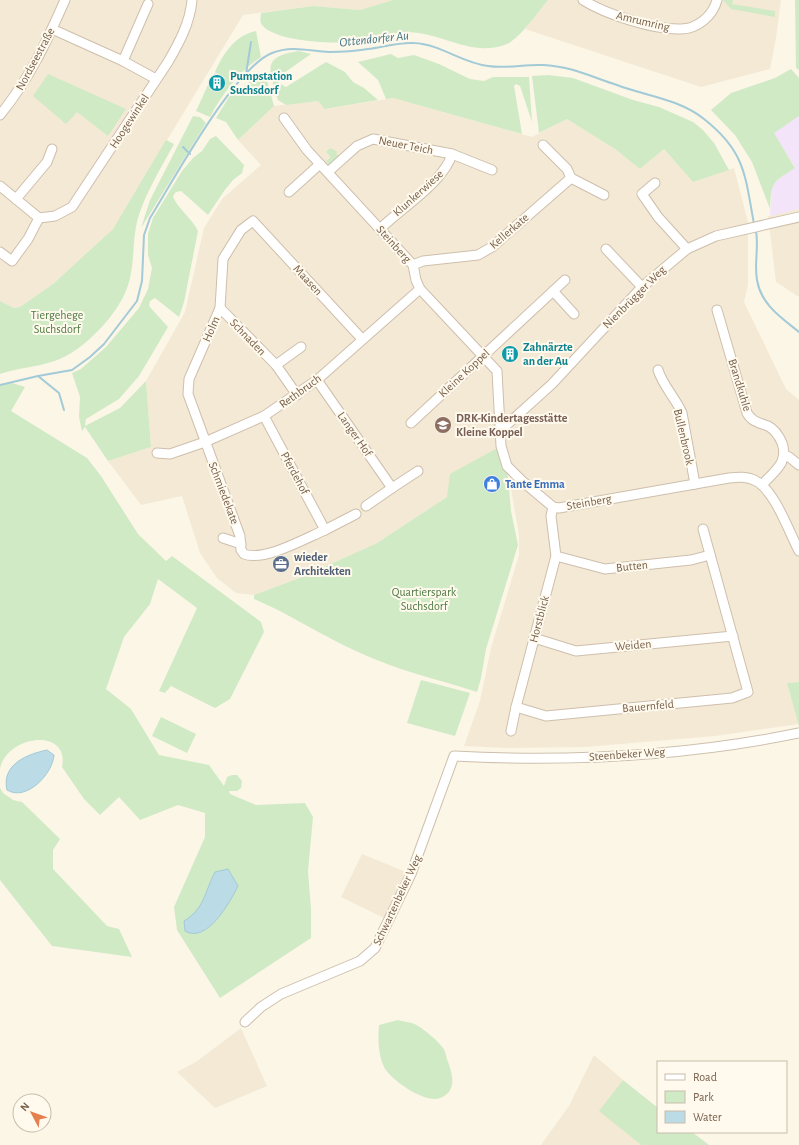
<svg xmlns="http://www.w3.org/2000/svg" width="799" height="1145" viewBox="0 0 799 1145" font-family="'Alegreya Sans',sans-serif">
<rect width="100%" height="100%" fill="#fcf6e7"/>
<g fill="#f4e9d5">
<polygon points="0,0 393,0 360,10 313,6 243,15 113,229 53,284 20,307 14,308 0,301"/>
<polygon points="548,0 781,0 776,38 770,69 701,87 525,29"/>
<polygon points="393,98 532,137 567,119 615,149 640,169 664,149 693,182 734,168 748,222 748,285 744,302 786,389 799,400 799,682 787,683 799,724 715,736 585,747 505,748 464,746 480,701 491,648 519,555 519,535 510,483 511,459 501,446 447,497 377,543 302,577 254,595 236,593 217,578 200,553 182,496 141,505 108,461 151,447 146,381 185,312 204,228 222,199 261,165 238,140 274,106 318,101 326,109"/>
<polygon points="799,209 799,297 776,282 768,216"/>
<polygon points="362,854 411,874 390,921 341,897"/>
<polygon points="241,1028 267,1086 215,1108 177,1072 196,1062"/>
<polygon points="594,1055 623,1080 600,1111 641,1145 541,1145 569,1106"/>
</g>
<polygon fill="#ede8e1" points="215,72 225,78 219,90 208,85"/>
<polygon fill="#f3e4f9" points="799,116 799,209 770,216 772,186 776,181 795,167 773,133"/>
<g fill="#d0eac5">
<path d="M393,0H548C539,11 519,39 507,44C471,58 442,32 406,32C390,32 374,39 358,41C338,45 275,42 262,25C259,21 261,17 261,13L313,6L360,10Z"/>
<polygon points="723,0 733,0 732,4 775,11 775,17 731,9"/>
<polygon points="795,0 799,0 799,70 796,68"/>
<path d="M256,31L261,57C240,71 222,94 210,117L196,111L208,85L219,90L225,78L215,72C223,54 235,35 256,31Z"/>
<path d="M299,51L311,54L278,77L279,83L286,87L326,62L345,72L353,82L364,88L378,100L325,109L318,101L286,105L278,100C270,69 260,57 299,51Z"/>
<polygon points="391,54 398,58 414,55 439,64 470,79 484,81 493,77 529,77 532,122 520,86 516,84 514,86 522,134 393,98 386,99 378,80 358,62"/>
<path d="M791,69L799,78V116L774,133L795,168C771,184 772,180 770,209L752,162L735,135L711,110L731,93L775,78Z"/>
<polygon points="262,73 265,73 274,106 238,140 226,122 216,118 229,97"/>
<polygon points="48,74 126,109 108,136 77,112 66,124 33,96"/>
<polygon points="548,75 573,78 633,100 659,107 693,122 703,130 714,143 729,170 693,182 664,149 640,169 615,149 567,119 539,133 532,76"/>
<polygon points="193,116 200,117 206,123 141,228 150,200"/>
<path d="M216,136L244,165L242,173L233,180L224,191L208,215L181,191L176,192L173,196C174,204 193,220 198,231L184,302L179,317L155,298L150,301L149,306L168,327L139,376L119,399L86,419L85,426L120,408L146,381L151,447L108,461L85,427L82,431L79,417L80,397L72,373L81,369L106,347L139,308L148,289L152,268L148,255V234L153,218L182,171L193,158L202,151L210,139Z"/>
<path d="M166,140L174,144C161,168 146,192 138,218C132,239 135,261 129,282C122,310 88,346 62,358C43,367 20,367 0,374V301L14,308L20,307L53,284L113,229Z"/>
<polygon points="330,148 338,152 336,153 340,157 330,166 326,161 331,157 326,152"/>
<path d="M12,383L25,387L11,411L87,458L101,476L138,534L166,561L172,556L261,622L264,632L230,699L215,708L171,686L165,693L159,691L197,608L158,579L150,604L124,637L106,689L131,709L159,755L209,765L224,786L227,777L232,775H237L242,781L241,788L237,791H229L230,794L256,805L305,803L313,817L308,871L311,909V938L220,998L177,930L174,907L205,837V813L178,805L140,820L119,797L100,815L84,799L62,767C70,728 9,734 0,768V385Z"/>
<path d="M501,446L507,466L511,511L518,545L486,649L481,678L477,692C437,679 396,670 358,652C322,636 290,614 254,599V595L302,577L377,543L447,497L450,474Z"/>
<polygon points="421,680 470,693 455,736 407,723"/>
<polygon points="799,682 799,726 787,683"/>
<polygon points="161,717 196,734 187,753 152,736"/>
<polygon points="0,788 3,793 13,800 22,802 60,839 53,850 53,869 107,926 119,929 132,957 52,946 0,880"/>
<path d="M398,1020C404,1022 413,1022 418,1026C426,1031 437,1040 443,1048C446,1052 446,1057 448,1062C453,1075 457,1092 440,1098C425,1104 391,1080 384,1067C378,1054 378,1039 379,1025Z"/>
<polygon points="623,1080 658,1108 658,1132 692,1132 709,1145 641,1145 599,1111"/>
</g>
<g fill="#bbdbe6" stroke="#a2cad7">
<path d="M47,750L54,755C53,773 27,802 7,790C1,764 28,754 47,750Z"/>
<path d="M228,869L238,886C230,902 207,944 185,931L184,921C205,908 204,893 215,872Z"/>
</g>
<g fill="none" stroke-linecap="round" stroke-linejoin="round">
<g stroke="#a2cad7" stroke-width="2">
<polyline points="246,74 251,42"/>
<polyline points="183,147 190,154"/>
<path d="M756,231C759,247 754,264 757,280C761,305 782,318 799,332"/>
<polyline points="38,376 59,393 64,410"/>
<path d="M0,385L38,376L72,370L90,357L104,344L137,301L142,281L144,235L150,218C173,181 234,68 272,53C292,45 309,51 329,52C342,52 356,51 368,49C383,47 399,42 414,43C440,44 462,63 488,66C506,69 525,64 543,65C570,66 592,77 617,85C646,96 679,99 704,119C746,152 745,176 754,224"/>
</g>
<g stroke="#cebfad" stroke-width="11">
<g id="minor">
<path d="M583,0C605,14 654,30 681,29C697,29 713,16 717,0"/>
<polyline points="52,29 123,61 156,79"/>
<polyline points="123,61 148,4"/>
<path d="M0,115C30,78 46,43 65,0"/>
<path d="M284,118L307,150L413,265L416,280L420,289L497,371L501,446L507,466L521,480L553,507L559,508L729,478C738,477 747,476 756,481C775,491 789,532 799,551"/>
<polyline points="328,172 357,146 373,139 452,154 492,170"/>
<polyline points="571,178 604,195"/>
<polyline points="655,183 642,194 658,217 687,249"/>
<path d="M0,186L39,218L55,216L72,207L168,62C179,43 190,23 192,0"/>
<polyline points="289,192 320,164"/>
<polyline points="16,199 47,162 52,149"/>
<path d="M380,229C401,208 444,182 452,154"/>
<polyline points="606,249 642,287"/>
<polyline points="0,252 12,261 28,239 39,218"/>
<polyline points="413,265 423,261 478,255 492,247 571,178 567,169 543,145"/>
<polyline points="553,291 574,314"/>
<polyline points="220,308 276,365 297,395"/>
<path d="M717,310L747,413C752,422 760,423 768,426C774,429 779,436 782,443C789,463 774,471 762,485"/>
<polyline points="276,365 301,347"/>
<path d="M658,370C663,386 675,397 682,413L695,484"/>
<polyline points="317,380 392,488 418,471"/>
<polyline points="264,416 325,530 356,514"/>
<polyline points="411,423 565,280"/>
<polyline points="501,430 552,384 642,287 687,249 716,236 799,217"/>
<polyline points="157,453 170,454 205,442 264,416 317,380 420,289"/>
<polyline points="784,455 789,457 799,465"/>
<polyline points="366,506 392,488"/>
<path d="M325,530C306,538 264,562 244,554L241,550L240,536L188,394L189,379L220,308L223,259L241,230L253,221L362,339"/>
<polyline points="223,538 241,544"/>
<polyline points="556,556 605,569 691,560 710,555"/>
<polyline points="534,638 576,651 733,636"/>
<polyline points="516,707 546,716 732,698 748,692 703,529"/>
<polyline points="511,731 516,707 556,556 551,516 553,507"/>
<path d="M245,1022L261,1007L281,994L360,961L375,948L411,874L454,756C568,762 687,756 799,733"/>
</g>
</g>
<use href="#minor" stroke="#fff" stroke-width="9"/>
</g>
<defs>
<g id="building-disc" transform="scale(0.9)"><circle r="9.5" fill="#0f9aa8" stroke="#fffaed"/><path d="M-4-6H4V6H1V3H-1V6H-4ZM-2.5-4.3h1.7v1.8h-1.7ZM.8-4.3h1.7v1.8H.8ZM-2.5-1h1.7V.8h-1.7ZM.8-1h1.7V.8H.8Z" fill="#fff"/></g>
<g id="school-disc" transform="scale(0.9)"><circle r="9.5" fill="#8d6e63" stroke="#fffaed"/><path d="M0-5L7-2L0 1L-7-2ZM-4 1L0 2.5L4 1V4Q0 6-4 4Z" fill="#fff"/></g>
<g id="shop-disc" transform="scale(0.9)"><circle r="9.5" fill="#3f7fe0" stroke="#fffaed"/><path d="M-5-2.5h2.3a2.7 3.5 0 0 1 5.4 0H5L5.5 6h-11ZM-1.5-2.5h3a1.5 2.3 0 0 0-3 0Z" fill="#fff"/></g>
<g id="office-disc" transform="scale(0.9)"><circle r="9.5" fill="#5c6f8a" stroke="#fffaed"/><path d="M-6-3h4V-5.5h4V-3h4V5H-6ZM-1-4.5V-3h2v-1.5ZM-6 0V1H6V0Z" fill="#fff"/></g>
</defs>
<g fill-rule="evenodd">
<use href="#building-disc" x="217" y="83"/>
<use href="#building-disc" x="510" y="354"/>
<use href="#school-disc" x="443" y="425"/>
<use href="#shop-disc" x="492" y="484"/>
<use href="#office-disc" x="281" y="564"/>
</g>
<g text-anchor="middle" stroke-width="4" stroke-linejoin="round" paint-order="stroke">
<g font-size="12" fill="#765f4b" stroke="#fffaed">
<text transform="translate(643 21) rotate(13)" y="4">Amrumring</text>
<text transform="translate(35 59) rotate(-62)" y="4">Nordseestraße</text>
<text transform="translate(129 121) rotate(-57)" y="4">Hoogewinkel</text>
<text transform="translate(406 145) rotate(11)" y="4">Neuer Teich</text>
<text transform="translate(418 193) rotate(-42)" y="4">Klunkerwiese</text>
<text transform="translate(509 231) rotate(-41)" y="4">Kellerkate</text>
<text transform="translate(394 244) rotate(48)" y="4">Steinberg</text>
<text transform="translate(308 280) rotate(47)" y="4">Maasen</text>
<text transform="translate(634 297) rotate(-45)" y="4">Nienbrügger Weg</text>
<text transform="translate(211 329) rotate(-66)" y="4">Holm</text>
<text transform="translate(248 337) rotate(46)" y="4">Schnaden</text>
<text transform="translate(464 373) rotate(-43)" y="4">Kleine Koppel</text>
<text transform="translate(740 385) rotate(73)" y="4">Brandkuhle</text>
<text transform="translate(300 391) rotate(-36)" y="4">Rethbruch</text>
<text transform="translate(355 434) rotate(55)" y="4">Langer Hof</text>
<text transform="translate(684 437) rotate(77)" y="4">Bullenbrook</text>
<text transform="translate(295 473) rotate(62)" y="4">Pferdehof</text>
<text transform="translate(224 493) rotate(69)" y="4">Schmiedekate</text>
<text transform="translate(589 502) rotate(-10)" y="4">Steinberg</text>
<text transform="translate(632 566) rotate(-6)" y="4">Butten</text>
<text transform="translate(539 619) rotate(-75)" y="4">Horstblick</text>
<text transform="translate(633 645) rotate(-5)" y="4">Weiden</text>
<text transform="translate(648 706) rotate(-5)" y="4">Bauernfeld</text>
<text transform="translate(627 754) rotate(-4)" y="4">Steenbeker Weg</text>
<text transform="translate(397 900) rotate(-65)" y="4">Schwartenbeker Weg</text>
</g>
<g font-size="12" font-weight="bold" fill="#0d838f" stroke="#fffaed" text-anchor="start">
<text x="230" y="80">Pumpstation<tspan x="230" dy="14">Suchsdorf</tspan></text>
<text x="523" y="351">Zahnärzte<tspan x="523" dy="14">an der Au</tspan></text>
</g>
<g font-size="12" fill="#4e7b43" stroke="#fffaed">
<text x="57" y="319">Tiergehege<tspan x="57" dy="14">Suchsdorf</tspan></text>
<text x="424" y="596">Quartierspark<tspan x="424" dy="14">Suchsdorf</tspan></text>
</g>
<g font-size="12" font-weight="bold" fill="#785e54" stroke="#fffaed" text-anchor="start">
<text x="456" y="422">DRK-Kindertagesstätte<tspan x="456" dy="14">Kleine Koppel</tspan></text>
</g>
<g font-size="12" font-weight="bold" fill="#366cbe" stroke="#fffaed" text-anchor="start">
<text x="505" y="488">Tante Emma</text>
</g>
<g font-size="12" font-weight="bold" fill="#4e5e75" stroke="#fffaed" text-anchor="start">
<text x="294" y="561">wieder<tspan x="294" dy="14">Architekten</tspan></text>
</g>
<g font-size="13" font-style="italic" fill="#457789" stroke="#fffaed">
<text transform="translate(374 38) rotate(-6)" y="5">Ottendorfer Au</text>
</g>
</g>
<rect x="657" y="1061" width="130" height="72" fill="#fffaed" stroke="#c8bcac"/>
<rect x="665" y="1074" width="20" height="6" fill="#ffffff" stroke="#c8bcac"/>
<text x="693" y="1081" font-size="12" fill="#765f4b">Road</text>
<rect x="665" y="1091" width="20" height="12" fill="#d0eac5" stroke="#c8bcac"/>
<text x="693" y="1101" font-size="12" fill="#765f4b">Park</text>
<rect x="665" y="1111" width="20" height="12" fill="#bbdbe6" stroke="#c8bcac"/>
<text x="693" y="1121" font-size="12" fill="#765f4b">Water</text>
<g transform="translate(32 1113) rotate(311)"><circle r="19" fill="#fffaed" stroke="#c8bcac"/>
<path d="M0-3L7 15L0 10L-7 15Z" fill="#e47f4e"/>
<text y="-6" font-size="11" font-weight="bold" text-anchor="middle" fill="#765f4b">N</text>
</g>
</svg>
